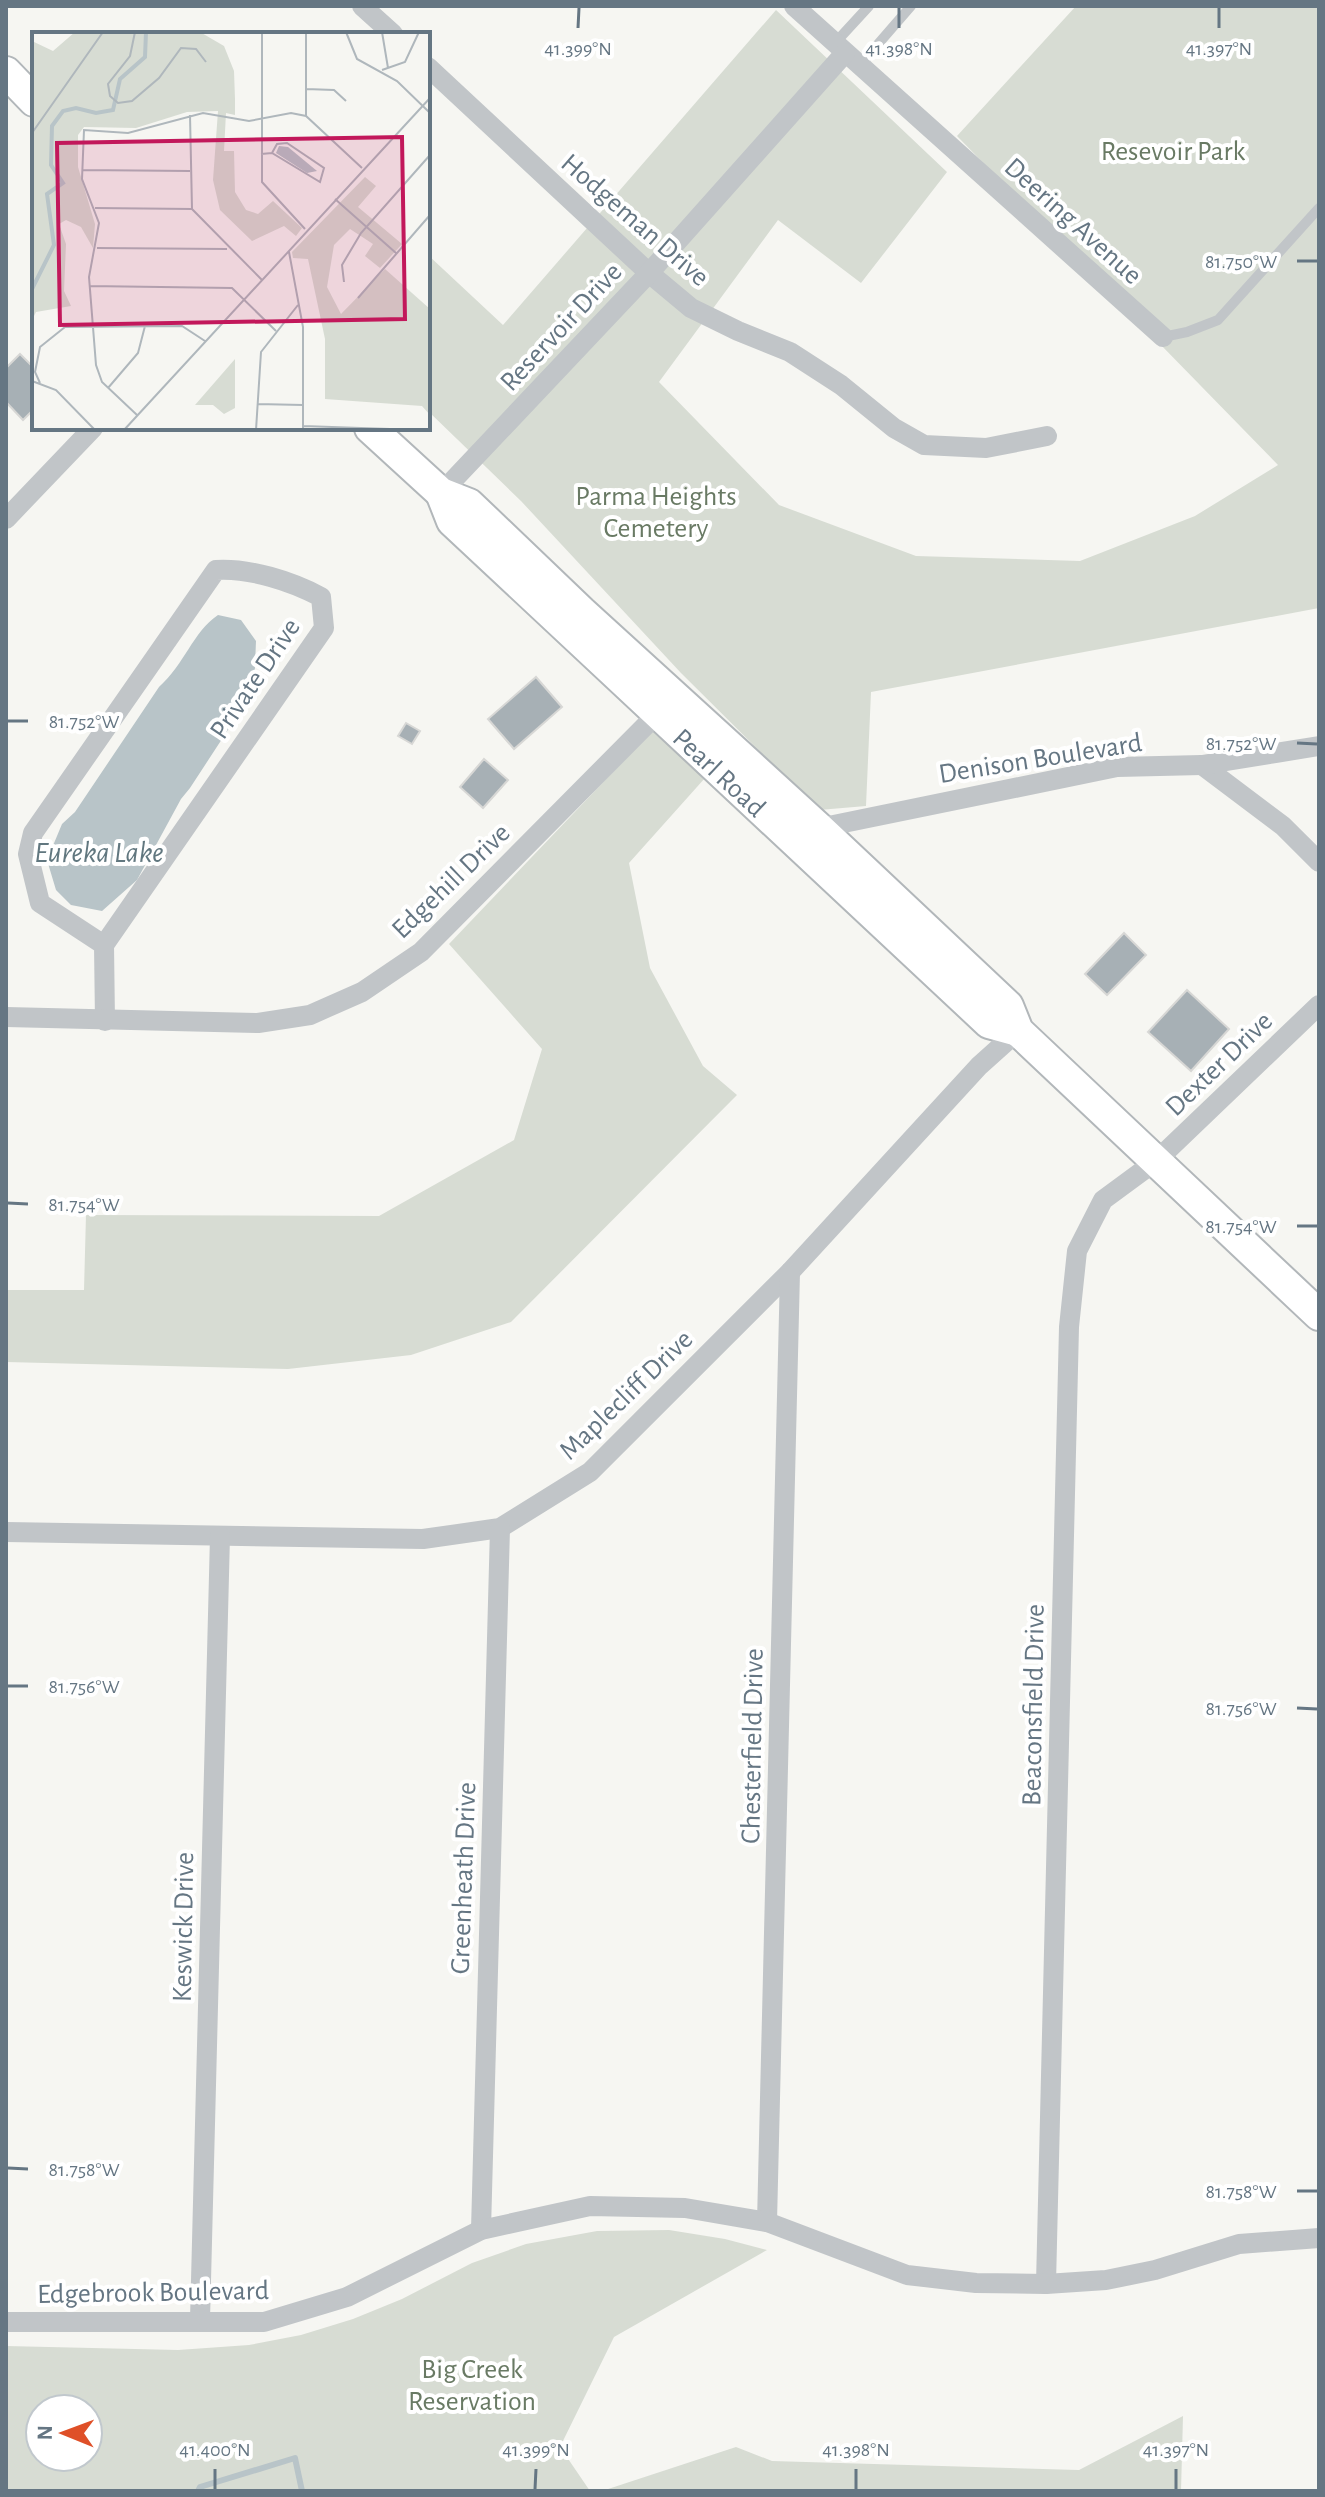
<svg xmlns="http://www.w3.org/2000/svg" width="1325" height="2497" viewBox="0 0 1325 2497" font-family="'Alegreya Sans',sans-serif">
<rect width="100%" height="100%" fill="#f6f6f2"/>
<g fill="#d7dcd3" fill-rule="evenodd">
<polygon points="1076,6 1319,6 1319,608 871,692 866,806 819,810 681,673 521,501 428,411 428,255 503,325 776,10 947,172 861,283 778,220 659,382 779,505 916,556 1080,561 1195,516 1278,465 957,136"/>
<polygon points="652,731 705,778 629,863 650,968 703,1066 737,1095 511,1322 411,1355 288,1369 6,1362 6,1290 84,1290 86,1215 379,1216 514,1140 542,1049 449,944"/>
<path d="M669,2230L725,2239L767,2250L614,2337L560,2447L590,2491H6V2346L178,2350L249,2345L301,2335L353,2319L402,2299L472,2263L526,2244L597,2231ZM40,2409H88V2457H40Z"/>
<polygon points="1183,2416 1181,2491 602,2491 736,2447 772,2461 1079,2470"/>
</g>
<path fill="#b8c4c8" d="M218,615L241,620L256,641L254,690L190,788L181,799L137,880L102,911L71,905L56,890L47,860L62,824L75,812L159,687C185,664 192,633 218,615Z"/>
<g fill="none" stroke-linecap="round" stroke-linejoin="round">
<polyline stroke="#b8c4c8" stroke-width="6" points="198,2491 200,2487 295,2458 302,2491"/>
</g>
<g fill="#a7b0b5" stroke="#d7d7d5" stroke-width="2">
<polygon points="20,354 34,368 34,409 23,420 6,402 6,368"/>
<polygon points="536,677 562,707 514,749 488,719"/>
<polygon points="406,723 420,731 412,744 398,736"/>
<polygon points="484,759 508,780 483,808 460,787"/>
<polygon points="1124,933 1146,955 1107,995 1085,974"/>
<polygon points="1187,990 1229,1029 1191,1071 1148,1032"/>
</g>
<g fill="none" stroke-linecap="round" stroke-linejoin="round">
<g stroke="#b2b7ba" stroke-width="34">
<g id="primary">
<polyline points="6,72 34,101"/>
<polyline points="370,428 441,493 469,504 582,612 819,828 1008,1006 1018,1031 1319,1315"/>
<polyline points="441,493 452,521 989,1023 1018,1031"/>
</g>
</g>
<g stroke="#c1c5c8" stroke-width="10">
<polyline points="835,43 869,6"/>
<polyline points="859,66 911,6"/>
<polyline points="1163,337 1187,332 1218,320 1319,208"/>
</g>
<g stroke="#c1c5c8" stroke-width="20">
<polyline points="362,6 393,34"/>
<polyline points="794,6 1163,337"/>
<polyline points="428,67 649,273 691,308 738,331 790,352 841,385 894,428 924,445 986,448 1047,436"/>
<polyline points="441,493 649,273 845,53"/>
<polyline points="6,519 93,428"/>
<polyline points="1202,765 1283,826 1319,862"/>
<polyline points="819,828 1117,767 1202,765 1319,746"/>
<path d="M104,945L40,903L28,854L33,833L216,570C250,568 291,581 321,597L324,628L104,945L105,1021"/>
<polyline points="6,1017 258,1023 310,1015 362,992 421,952 657,714"/>
<polyline points="6,1532 423,1539 500,1528 590,1472 790,1272 979,1066 1018,1031"/>
<polyline points="767,2222 790,1272"/>
<polyline points="481,2230 500,1528"/>
<polyline points="1046,2284 1069,1327 1077,1251 1103,1200 1156,1161 1319,1005"/>
<polyline points="200,2320 220,1536"/>
<polyline points="6,2322 264,2322 347,2297 481,2230 590,2206 685,2208 767,2222 907,2275 976,2283 1046,2284 1106,2280 1155,2270 1239,2244 1319,2238"/>
</g>
<use href="#primary" stroke="#fff" stroke-width="30"/>
</g>
<path fill="none" stroke="#657683" stroke-width="3" d="M578,28L579,8M899,28V8M1219,28V8M1297,261H1317M8,721H28M1297,743L1317,744M8,1203L28,1204M1297,1226H1317M8,1686H28M1297,1708L1317,1709M8,2168L28,2169M1297,2191H1317M215,2489V2469M535,2489L536,2469M856,2489V2469M1176,2489V2469"/>
<g text-anchor="middle" stroke-width="8" stroke-linejoin="round" paint-order="stroke">
<g font-size="28" fill="#697a64" stroke="#fff">
<text x="1173" y="160">Resevoir Park</text>
<text x="656" y="505">Parma Heights<tspan x="656" dy="32">Cemetery</tspan></text>
<text x="472" y="2378">Big Creek<tspan x="472" dy="32">Reservation</tspan></text>
</g>
<g font-size="28" fill="#657683" stroke="#fff">
<text transform="translate(636 219) rotate(41)" y="10">Hodgeman Drive</text>
<text transform="translate(1074 220) rotate(42)" y="10">Deering Avenue</text>
<text transform="translate(560 326) rotate(-47)" y="10">Reservoir Drive</text>
<text transform="translate(254 678) rotate(-56)" y="10">Private Drive</text>
<text transform="translate(1040 757) rotate(-9)" y="10">Denison Boulevard</text>
<text transform="translate(720 772) rotate(43)" y="10">Pearl Road</text>
<text transform="translate(450 880) rotate(-44)" y="10">Edgehill Drive</text>
<text transform="translate(1218 1063) rotate(-44)" y="10">Dexter Drive</text>
<text transform="translate(625 1394) rotate(-44)" y="10">Maplecliff Drive</text>
<text transform="translate(1032 1705) rotate(-89)" y="10">Beaconsfield Drive</text>
<text transform="translate(751 1746) rotate(-89)" y="10">Chesterfield Drive</text>
<text transform="translate(462 1878) rotate(-88)" y="10">Greenheath Drive</text>
<text transform="translate(182 1927) rotate(-89)" y="10">Keswick Drive</text>
<text transform="translate(153 2291) rotate(-1)" y="10">Edgebrook Boulevard</text>
</g>
<g font-size="30" font-style="italic" fill="#61777f" stroke="#fff">
<text x="99" y="862">Eureka Lake</text>
</g>
</g>
<g transform="translate(32 32)">
<rect width="398" height="398" fill="#f6f6f2"/>
<path d="M43,0H168L192,14L202,39L203,67V83L194,81L192,119H202L203,160L214,178L226,182L241,169L270,196L264,204L252,194L220,209L188,178L181,148L186,79L155,80L104,96L52,95L46,103V135L63,192L61,216L49,195L34,188L27,192L34,212L32,259L39,274L4,280L0,288V9L21,19ZM333,145L344,154L326,175L370,212L348,236L333,224L341,212L318,197L302,213L295,255L309,282L353,237L398,277V383L390,374L293,367V307L276,227L261,226L260,220ZM203,327V376L192,382L181,373H163Z" fill="#d7dcd3"/>
<path d="M247,114L256,115L285,139L275,141L244,121Z" fill="#b8c4c8"/>
<path fill="none" stroke="#b8c4c8" stroke-width="4" d="M0,257L22,213L15,162L31,151L19,133L20,94L31,79L44,76L64,81L81,78L88,47L113,25L114,0"/>
<path fill="none" stroke="#afb7bc" stroke-width="2" d="M103,0L98,24L76,52L78,64L86,71L100,69L127,46L149,16L164,17L174,30M230,0V150L273,197M314,0L325,27L365,49L398,81M350,0L356,36M350,38L373,30L387,0M274,57L302,58L314,69M158,83L160,177L230,248M274,84V0M0,101L71,0M229,122L240,121L288,150L292,136L255,111L245,112L240,121M50,138L158,139M303,167L364,221M63,176L160,177M65,216L195,217M257,220L271,295V398M312,250L310,233L329,201L398,123M57,254L200,256L244,299M326,266L398,183M0,349L24,358L63,398M8,351L3,340L8,315L33,295L150,294L173,309M76,356L106,321L113,294M225,372L271,373M105,383L70,350L64,333L57,245L67,191L50,147L52,98L96,101L171,81L217,89L259,81L274,84L330,136M271,394L387,398M92,398L398,66M224,398L229,320L266,273"/>
<path fill="#c2185b" fill-opacity="0.15" stroke="#c2185b" stroke-width="4" d="M370,105L373,287L28,293L25,111Z"/>
<rect width="398" height="398" fill="none" stroke="#657683" stroke-width="4"/>
</g>
<g font-size="20" text-anchor="middle" fill="#657683" stroke="#fff" stroke-width="8" stroke-linejoin="round" paint-order="stroke">
<text x="578" y="55">41.399°N</text>
<text x="899" y="55">41.398°N</text>
<text x="1219" y="55">41.397°N</text>
<text x="1241" y="268">81.750°W</text>
<text x="84" y="728">81.752°W</text>
<text x="1241" y="750">81.752°W</text>
<text x="84" y="1211">81.754°W</text>
<text x="1241" y="1233">81.754°W</text>
<text x="84" y="1693">81.756°W</text>
<text x="1241" y="1715">81.756°W</text>
<text x="84" y="2176">81.758°W</text>
<text x="1241" y="2198">81.758°W</text>
<text x="215" y="2456">41.400°N</text>
<text x="536" y="2456">41.399°N</text>
<text x="856" y="2456">41.398°N</text>
<text x="1176" y="2456">41.397°N</text>
</g>
<rect width="1325" height="2497" fill="none" stroke="#657683" stroke-width="16"/>
<g transform="translate(64 2433) rotate(271)"><circle r="38" fill="#ffffff" stroke="#c1c8cd" stroke-width="2"/>
<path d="M0-6L14 30L0 20L-14 30Z" fill="#df5028"/>
<text y="-12" font-size="22" font-weight="bold" text-anchor="middle" fill="#657683">N</text>
</g>
</svg>
